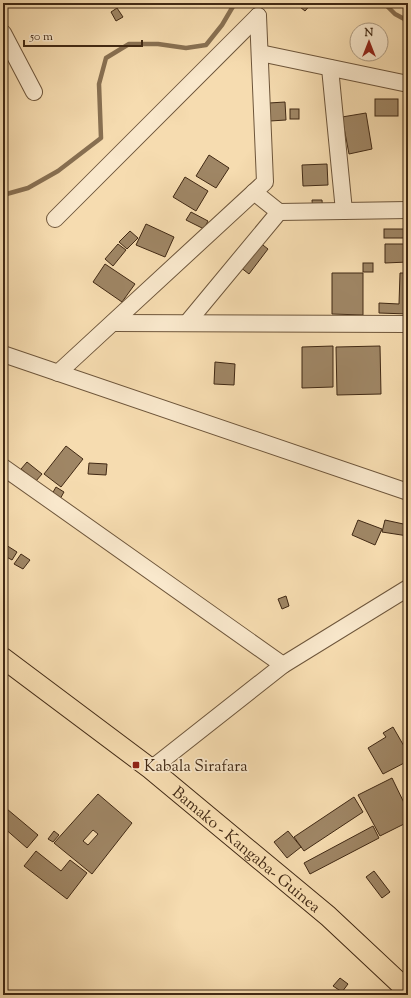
<svg xmlns="http://www.w3.org/2000/svg" width="411" height="998" viewBox="0 0 411 998" font-family="'Sorts Mill Goudy',serif">
<rect width="100%" height="100%" fill="#f6dcb0"/>
<filter id="stains"><feTurbulence type="fractalNoise" baseFrequency=".005" numOctaves="4"/><feColorMatrix values="0 0 0 0 .2 0 0 0 0 .09 0 0 0 0 .02 0 0 0 .5 -.17"/></filter>
<radialGradient id="worn" r=".72"><stop offset=".6" stop-color="#630" stop-opacity="0"/><stop offset="1" stop-color="#630" stop-opacity=".3"/></radialGradient>
<g fill="none" stroke-linecap="round" stroke-linejoin="round">
<g stroke="#887052" stroke-width="4.5">
<polyline points="384,3 395,14 408,21"/>
<polyline points="3,195 28,188 58,171 101,138 99,84 106,58 129,44 158,44 186,48 206,45 222,25 235,3"/>
</g>
</g>
<g fill="#9f8665" stroke="#412914" fill-rule="evenodd">
<polygon points="295,3 312,3 305,11"/>
<polygon points="117,8 123,17 116,21 111,12"/>
<rect x="375" y="99" width="23" height="17"/>
<polygon points="285,102 286,120 270,121 269,103"/>
<rect x="290" y="109" width="9" height="10"/>
<polygon points="366,113 372,149 349,154 342,117"/>
<polygon points="209,155 229,168 216,188 196,176"/>
<polygon points="327,164 328,185 303,186 302,165"/>
<polygon points="185,177 208,191 196,211 173,197"/>
<polygon points="312,200 322,200 323,214 313,215"/>
<polygon points="191,212 208,221 204,229 186,220"/>
<polygon points="146,224 174,237 165,257 136,245"/>
<rect x="384" y="229" width="24" height="9"/>
<polygon points="130,231 138,238 127,249 119,242"/>
<polygon points="259,242 268,249 249,274 240,267"/>
<polygon points="118,244 126,250 113,266 105,259"/>
<polygon points="385,244 408,244 408,262 385,263"/>
<rect x="363" y="263" width="10" height="9"/>
<polygon points="105,264 135,284 122,302 93,282"/>
<polygon points="332,273 363,273 363,315 332,314"/>
<polygon points="400,273 408,273 408,314 379,313 379,303 399,304"/>
<polygon points="333,346 333,387 302,388 302,347"/>
<polygon points="380,346 381,394 337,395 336,347"/>
<polygon points="215,362 235,364 234,385 214,384"/>
<polygon points="66,446 83,459 61,487 44,474"/>
<polygon points="27,462 42,474 36,481 21,469"/>
<polygon points="89,463 107,464 106,475 88,474"/>
<polygon points="56,487 64,492 60,499 52,494"/>
<polygon points="358,520 382,529 375,545 352,535"/>
<polygon points="385,520 408,525 408,536 382,532"/>
<polygon points="6,545 17,552 12,560 3,555 3,550"/>
<polygon points="21,554 30,560 23,569 14,564"/>
<polygon points="286,596 289,606 282,609 278,599"/>
<polygon points="393,727 408,753 408,761 383,774 368,748 386,737 383,733"/>
<polygon points="392,778 408,811 408,822 380,836 358,795"/>
<path d="M98,794L132,823L92,874L54,843ZM93,830L98,834L88,845L83,841Z"/>
<polygon points="354,797 363,812 304,851 294,837"/>
<polygon points="7,809 38,835 27,848 3,827 3,813"/>
<polygon points="373,826 379,838 310,874 304,863"/>
<polygon points="54,831 59,835 53,842 48,839"/>
<polygon points="288,831 301,847 287,858 274,842"/>
<polygon points="36,851 61,871 70,860 87,873 67,899 24,866"/>
<polygon points="374,871 390,892 382,898 366,877"/>
<polygon points="340,978 348,984 342,992 333,986"/>
</g>
<g fill="none" stroke-linecap="round" stroke-linejoin="round">
<g stroke="#6e563b" stroke-width="18">
<g id="minor">
<polyline points="3,33 34,92"/>
<polyline points="260,53 408,84"/>
<polyline points="330,68 344,211"/>
<polyline points="254,192 279,212 408,210"/>
<polyline points="55,219 258,16"/>
<polyline points="113,323 408,324"/>
<polyline points="187,323 279,212"/>
<polyline points="3,354 408,492"/>
<polyline points="58,373 265,182 258,16"/>
<polyline points="3,467 283,665"/>
<polyline points="151,769 283,665 408,588"/>
</g>
</g>
<g stroke="#412914" stroke-width="22">
<g id="major">
<path id="s1" d="M3,658L151,769L328,916L408,991"/>
</g>
</g>
<use href="#minor" stroke="#f9e8cc" stroke-width="16"/>
<use href="#major" stroke="#f6dcb0" stroke-width="20"/>
</g>
<rect fill="#8f2418" stroke="#f9e8cc" stroke-width="1.5" x="132" y="761" width="8" height="8" rx="2"/>
<g text-anchor="middle" stroke-width="3.5" stroke-linejoin="round" paint-order="stroke">
<g font-size="16" fill="#412914" stroke="#f9e8cc" text-anchor="start">
<text x="144" y="771">Kabala Sirafara</text>
</g>
<g font-size="16" fill="#412914" stroke="#f9e8cc">
<text dy="6" stroke="none"><textPath href="#s1" startOffset="310">Bamako - Kangaba- Guinea</textPath></text>
</g>
</g>
<rect width="411" height="998" fill="none" stroke="#f6dcb0" stroke-width="16"/>
<rect x="4" y="4" width="403" height="990" fill="none" stroke="#412914" stroke-width="2"/>
<rect x="8" y="8" width="395" height="982" fill="none" stroke="#412914"/>
<g transform="translate(369 42)"><circle r="19" fill="#f9e8cc" stroke="#af9c82"/>
<path d="M0-3L7 15L0 10L-7 15Z" fill="#8f2418"/>
<text y="-6" font-size="11" font-weight="bold" text-anchor="middle" fill="#412914">N</text>
</g>
<path d="M24 40v6h118v-6" fill="none" stroke="#412914" stroke-width="2"/>
<text x="30" y="40" font-size="12" fill="#412914" stroke="#f9e8cc" stroke-width="3" paint-order="stroke">50 m</text>
<rect width="100%" height="100%" filter="url(#stains)"/>
<rect width="100%" height="100%" fill="url(#worn)"/>
</svg>
